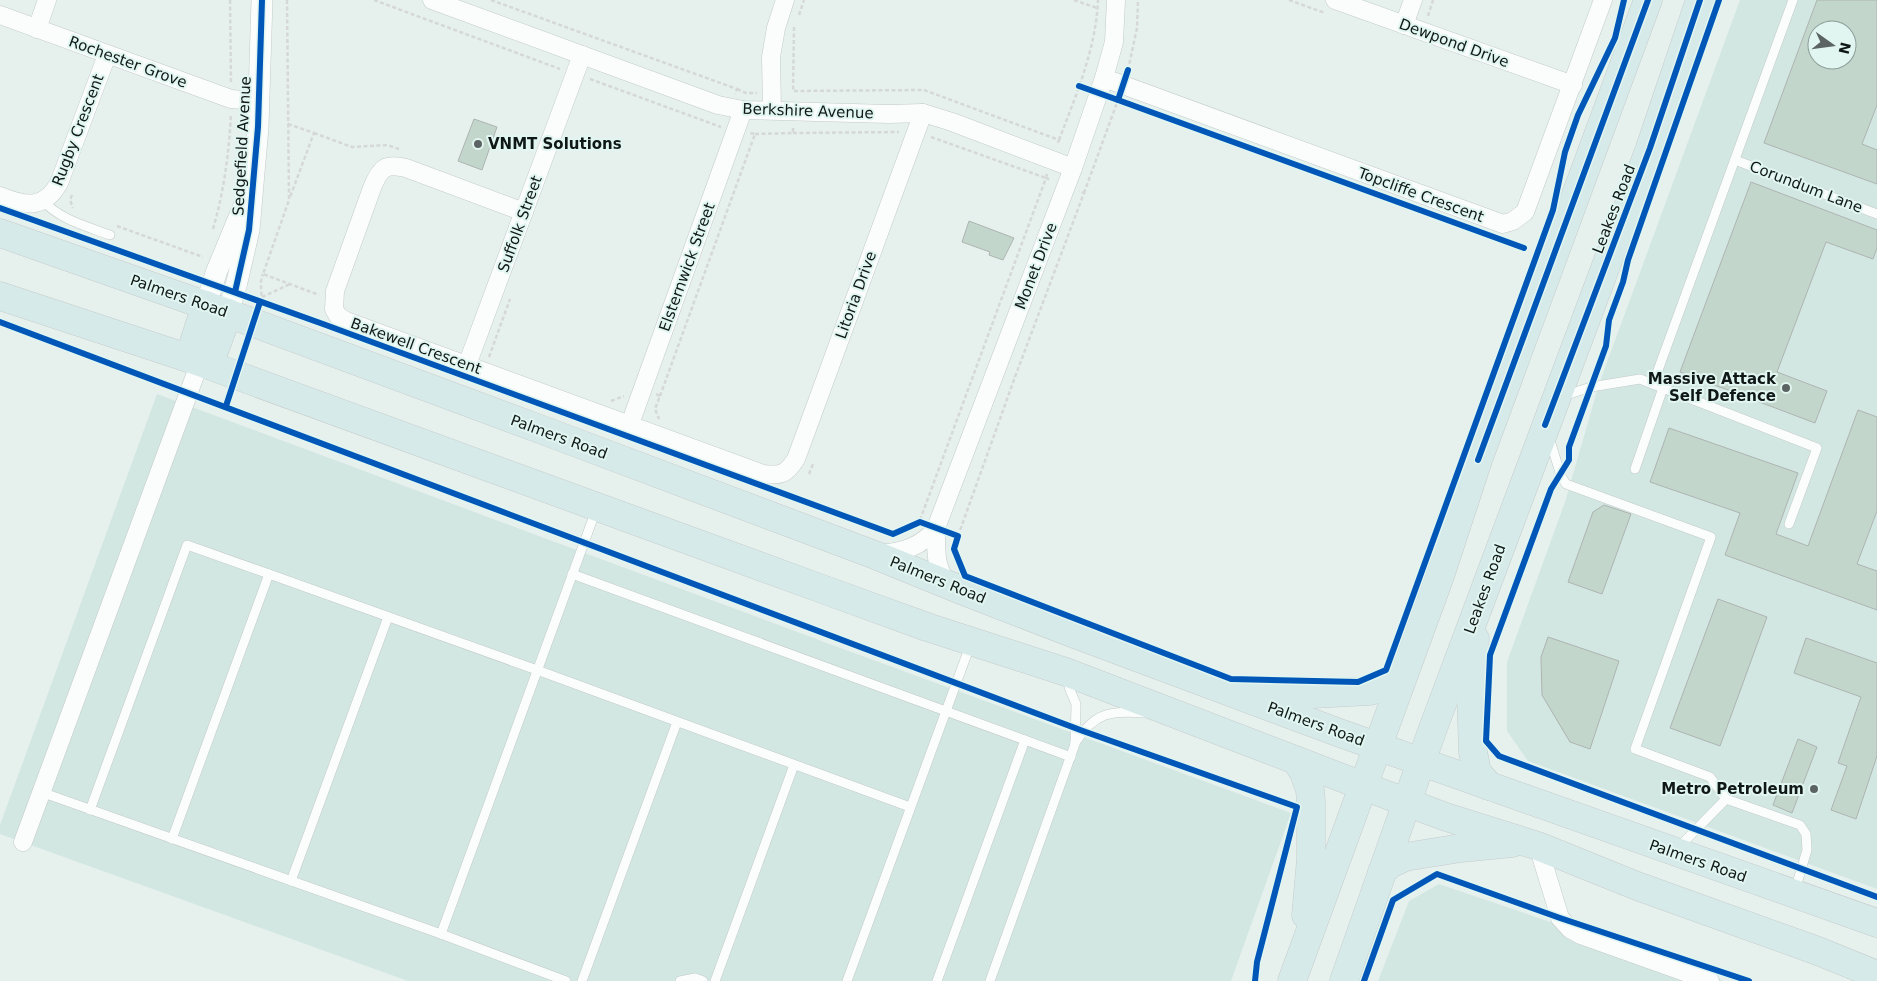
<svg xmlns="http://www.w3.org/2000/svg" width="1877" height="981" viewBox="0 0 1877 981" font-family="'DejaVu Sans',sans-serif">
<rect width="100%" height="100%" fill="#e6f1ee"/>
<g fill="#d3e7e2" fill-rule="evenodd">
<path d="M1740,0H1877V889L1528,761L1507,731V662L1565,502L1599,384ZM1817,30H1847V60H1817Z"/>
<polygon points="157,394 835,646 1291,813 1231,981 408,981 0,834 0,825"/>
<polygon points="1439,884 1724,981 1378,981 1409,901"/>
</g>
<g fill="#c3d6cb" stroke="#adb4b2" fill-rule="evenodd">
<path d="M1817,0H1877V105L1862,144L1877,150V184L1764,143ZM1817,30H1847V60H1817Z"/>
<polygon points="474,119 497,127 482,170 458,161"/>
<polygon points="1751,182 1877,230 1877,248 1873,259 1826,242 1777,372 1827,391 1815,423 1680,372"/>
<polygon points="969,221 1014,238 1003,260 989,255 990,252 962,242"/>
<polygon points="1858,410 1877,417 1877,511 1857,564 1877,571 1877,610 1725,555 1740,513 1650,482 1669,428 1798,473 1776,534 1808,546"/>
<polygon points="1604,505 1631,514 1602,594 1568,582 1593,512"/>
<polygon points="1718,599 1767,617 1720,746 1670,728"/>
<polygon points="1548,637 1619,661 1590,749 1570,742 1542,695 1541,657"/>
<polygon points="1806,638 1877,663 1877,756 1856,819 1831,810 1847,766 1838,763 1861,697 1794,673"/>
<polygon points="1798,739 1817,747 1792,813 1773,805"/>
</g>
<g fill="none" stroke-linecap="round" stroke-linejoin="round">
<g stroke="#c2cbc9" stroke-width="10">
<g id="service">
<polyline points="1735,160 1877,214"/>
<path d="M43,201C61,220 86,226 110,235"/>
<polyline points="1653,384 1793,0"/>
<polyline points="1663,388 1817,448 1789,524"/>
<polyline points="1563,396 1591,387 1640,379 1663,388 1635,469"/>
<polyline points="1549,437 1561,476 1566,484 1711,537 1635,749 1710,777 1726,799"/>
<polyline points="572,574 1071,757"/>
<path d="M1075,743C1094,713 1110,710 1144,713"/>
<polyline points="41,792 441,934"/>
<polyline points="90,810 187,545 269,574"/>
<polyline points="172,839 269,574 537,670 910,807"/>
<polyline points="1677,849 1726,799 1800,825 1806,834 1807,850 1795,890"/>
<polyline points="291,881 388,617"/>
<polyline points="566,981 441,934 596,510"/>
<polyline points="582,981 677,722"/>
<polyline points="680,981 695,978 703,981"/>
<polyline points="715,981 794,765"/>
<polyline points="847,981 971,643"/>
<polyline points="937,981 1025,740"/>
<polyline points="990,981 1075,744 1076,704 1070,690 1067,678"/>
</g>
</g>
<g stroke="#c2cbc9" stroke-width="19">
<g id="minor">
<polyline points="432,0 718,105 743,110 889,114 923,113 952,122 1073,168"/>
<polyline points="1335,0 1573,85"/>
<polyline points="0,15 231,99 257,101"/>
<polyline points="1404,25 1413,0"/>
<polyline points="37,29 47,0"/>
<polyline points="1104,78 1503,224 1513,221 1525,212 1603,0"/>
<polyline points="772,110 771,57 776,28 785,0"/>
<path d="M0,196C25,206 44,210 59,183L107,55"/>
<path d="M524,212L406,168C385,163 380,168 372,188L335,291L334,309L338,316L346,321L763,474C782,476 786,474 796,459L923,113"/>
<polyline points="467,365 582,55"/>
<polyline points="630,424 743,110"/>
<path d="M936,528C936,547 934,574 952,585"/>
<path d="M880,554C902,552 922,547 936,528L1073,168L1104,78L1114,42L1116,0"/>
<polyline points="23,842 200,362"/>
<polyline points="1538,846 1560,918 1570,929 1581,935 1710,981"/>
</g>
</g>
<g stroke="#c2cbc9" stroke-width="22">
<g id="tertiary">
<polyline points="206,305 216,273 245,203"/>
<polyline points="228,313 237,282 249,230 258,127 262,0"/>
</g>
</g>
<g stroke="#c6ccca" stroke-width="29">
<g id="trunk">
<polyline points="0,233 219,310 545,431 875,555 961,590 1077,635 1337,732 1877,923"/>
<polyline points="0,296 200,362 825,590 927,627 1066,672 1363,786 1446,817 1538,846 1637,886 1818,951 1877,975"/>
<polyline points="189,358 206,305"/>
<polyline points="209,365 228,313"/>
<polyline points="1475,639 1471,695 1473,752 1477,772 1489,786"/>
<polyline points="1250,691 1313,694 1370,691 1390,686 1404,673"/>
<polyline points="1296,760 1304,773 1310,790 1311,802 1311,859 1306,915"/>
<polyline points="1382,872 1390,864 1405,857 1461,848 1512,843"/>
<polyline points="1292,981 1440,576 1478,460 1648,0"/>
<polyline points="1344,981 1432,731 1650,148 1700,0"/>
</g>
</g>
<g stroke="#d5d8d7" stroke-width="2.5" stroke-dasharray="4 2.5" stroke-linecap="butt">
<polyline points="230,0 231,83"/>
<polyline points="287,0 289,200 263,274 319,295"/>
<polyline points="374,0 560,69"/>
<polyline points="491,0 737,89 735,94"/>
<polyline points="1074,0 1097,8"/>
<polyline points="1289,0 1325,13"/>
<polyline points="799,15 804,0"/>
<polyline points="1428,16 1433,0"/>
<polyline points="794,27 793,91 924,90 1059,140 1057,145"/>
<polyline points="1128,70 1137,28 1138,0"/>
<polyline points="590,79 721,127"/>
<polyline points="737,89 746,93 757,93"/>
<polyline points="288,124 314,133 290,197"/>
<polyline points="314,133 352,147 387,145 399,149"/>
<polyline points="793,133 899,132"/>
<polyline points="755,134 793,133 793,126"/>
<polyline points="931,137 1046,178 1047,174"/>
<path d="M1059,140C1076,95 1096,49 1098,0"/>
<polyline points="1084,193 1118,100"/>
<polyline points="72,195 70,200 73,208"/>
<polyline points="117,226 203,257"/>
<path d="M213,229C224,191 229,153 231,114"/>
<polyline points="262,297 290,284"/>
<path d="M260,302C264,291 258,286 263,274"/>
<polyline points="489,357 510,299"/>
<polyline points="1015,377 1084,193 1079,191"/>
<polyline points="656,394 660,396 655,409 659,419"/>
<polyline points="660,396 755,134 750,133"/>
<polyline points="611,401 624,396"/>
<polyline points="809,474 813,464"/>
<polyline points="920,520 1046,178 1051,180"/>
<polyline points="958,536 1015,377 1014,376"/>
</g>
<use href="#service" stroke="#fbfdfc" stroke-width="9"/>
<use href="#minor" stroke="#fbfdfc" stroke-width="18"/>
<use href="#tertiary" stroke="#fbfdfc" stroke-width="21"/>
<use href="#trunk" stroke="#d6eaea" stroke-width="28"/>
<g stroke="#e1f6f0" stroke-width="9">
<g id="cycleway">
<polyline points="1719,0 1628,260 1623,282 1609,320 1606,346 1569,447 1569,460 1551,489 1490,655 1486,741 1499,756 1877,897"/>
<polyline points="1079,86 1118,100 1128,70"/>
<polyline points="1118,100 1524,248"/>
<polyline points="0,208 323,324 893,534 920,522 958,536 954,549 965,576 1231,679 1358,682 1386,670 1553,210 1565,152 1578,115 1615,38 1624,0"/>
<polyline points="235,292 249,230 258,127 262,0"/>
<polyline points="0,322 1083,731 1297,807 1257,962 1255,981"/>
<polyline points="226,406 260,302"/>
<polyline points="1545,425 1650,148 1700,0"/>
<polyline points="1478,460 1648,0"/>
<polyline points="1364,981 1393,900 1437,874 1560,918 1749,981"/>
</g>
</g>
<use href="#cycleway" stroke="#0057b8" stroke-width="6"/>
</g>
<g fill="#5b6462" stroke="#e1f6f0" stroke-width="2">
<circle cx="478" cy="144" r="5"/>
<circle cx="1786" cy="388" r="5"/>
<circle cx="1814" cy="789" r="5"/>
</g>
<g text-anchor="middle" stroke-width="4" stroke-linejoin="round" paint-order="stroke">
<g font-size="15" fill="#101816" stroke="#e1f6f0">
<text transform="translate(1454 43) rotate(20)" y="5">Dewpond Drive</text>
<text transform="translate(128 62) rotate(20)" y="5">Rochester Grove</text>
<text transform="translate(808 111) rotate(2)" y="5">Berkshire Avenue</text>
<text transform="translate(78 130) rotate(-69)" y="5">Rugby Crescent</text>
<text transform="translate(242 146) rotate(-87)" y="5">Sedgefield Avenue</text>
<text transform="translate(1806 187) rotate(21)" y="5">Corundum Lane</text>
<text transform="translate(1421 195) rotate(20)" y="5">Topcliffe Crescent</text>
<text transform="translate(1614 209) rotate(-69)" y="5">Leakes Road</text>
<text transform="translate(520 224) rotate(-70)" y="5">Suffolk Street</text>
<text transform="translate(1036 266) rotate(-69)" y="5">Monet Drive</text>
<text transform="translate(687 267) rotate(-70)" y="5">Elsternwick Street</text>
<text transform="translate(856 295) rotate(-70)" y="5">Litoria Drive</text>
<text transform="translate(179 296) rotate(19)" y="5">Palmers Road</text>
<text transform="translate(416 346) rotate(20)" y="5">Bakewell Crescent</text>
<text transform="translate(559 437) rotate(20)" y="5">Palmers Road</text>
<text transform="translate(938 580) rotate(22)" y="5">Palmers Road</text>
<text transform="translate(1485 589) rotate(-70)" y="5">Leakes Road</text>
<text transform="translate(1316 724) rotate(20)" y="5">Palmers Road</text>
<text transform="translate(1698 861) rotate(19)" y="5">Palmers Road</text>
</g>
<g font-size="15" font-weight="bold" fill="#101816" stroke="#e1f6f0" text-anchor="end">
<text x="488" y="149" text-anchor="start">VNMT Solutions</text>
<text x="1776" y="384">Massive Attack<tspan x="1776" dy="17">Self Defence</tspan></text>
<text x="1804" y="794">Metro Petroleum</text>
</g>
</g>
<g transform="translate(1832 45) rotate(104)"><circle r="24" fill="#e1f6f0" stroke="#8d9d99"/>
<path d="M0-4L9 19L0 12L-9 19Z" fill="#5b6462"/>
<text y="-8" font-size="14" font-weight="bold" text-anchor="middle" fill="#101816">N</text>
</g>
</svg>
